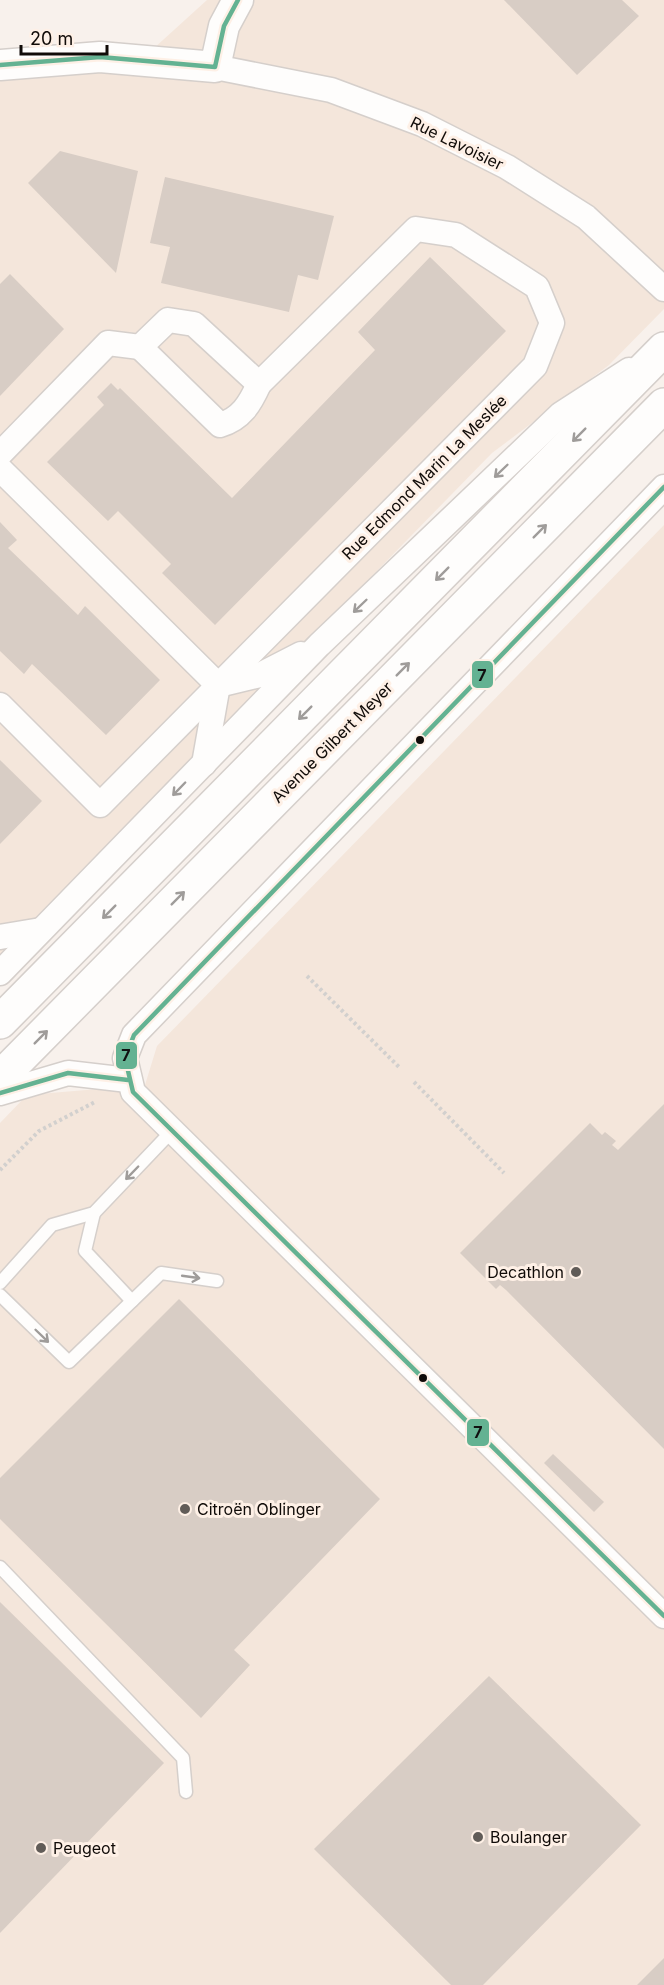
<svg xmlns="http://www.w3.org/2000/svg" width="664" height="1985" viewBox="0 0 664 1985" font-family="Inter,sans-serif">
<rect width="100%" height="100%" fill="#f8f1ec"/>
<g fill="#f4e6db">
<polygon points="207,0 664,0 664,309 609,365 492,453 0,957 0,81 131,69"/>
<polygon points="664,525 664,1985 0,1985 0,1123 27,1095 145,1085 157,1046"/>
</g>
<g fill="#d8cdc5">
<polygon points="504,0 622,0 639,16 577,75"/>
<polygon points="60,151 138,171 116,273 28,183"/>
<polygon points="165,177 334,216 318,280 298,275 289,312 161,283 170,247 150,243"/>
<polygon points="430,257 506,331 215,625 162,573 171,564 118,511 108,521 47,462 104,405 97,397 111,383 118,390 120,388 232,498 375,350 358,332"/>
<polygon points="10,274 64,329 0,396 0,284"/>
<polygon points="0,522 17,540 8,548 78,615 85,606 160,680 106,735 32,664 24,674 0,651"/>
<polygon points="0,760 42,801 0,844"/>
<polygon points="664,1104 664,1449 506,1290 500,1285 496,1289 460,1253 590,1123 602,1135 605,1132 616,1141 612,1145 618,1150"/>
<polygon points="179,1299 380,1499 234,1650 250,1665 201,1718 0,1519 0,1478"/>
<polygon points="553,1454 604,1502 594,1512 544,1463"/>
<polygon points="0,1602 164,1763 0,1933"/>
<polygon points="489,1676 641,1825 483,1985 451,1985 314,1849"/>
<polygon points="664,1958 664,1985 637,1985"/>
</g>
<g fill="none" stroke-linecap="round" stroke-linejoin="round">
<g stroke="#d5cfcb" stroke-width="15">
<g id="service">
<polyline points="94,1213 85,1251 132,1301"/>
<polyline points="0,1283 52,1225 94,1213 172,1131"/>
<polyline points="0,1295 69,1362 161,1273 217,1281"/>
<polyline points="0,1567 183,1758 186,1792"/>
</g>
</g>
<g stroke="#d5cfcb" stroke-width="27">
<g id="minor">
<polyline points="215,67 331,90 422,124 507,167 586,217 664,289"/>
<path d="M140,347L220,425C241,419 250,404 259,384"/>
<polyline points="0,454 108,343 140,347 168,320 194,324 259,384 416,229 456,235 537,287 552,323 535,366 100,805 0,705"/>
<polyline points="0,469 218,685"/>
<polyline points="664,487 134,1035 125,1058 133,1092 664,1616"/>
<polyline points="218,685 260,675 301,654"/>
<polyline points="204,764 218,685"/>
<polyline points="0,937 41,930"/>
<polyline points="0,973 319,645 561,414 629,370"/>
<polyline points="0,1093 68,1073 128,1080"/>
</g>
</g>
<g stroke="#d5cfcb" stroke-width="33">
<polyline id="tertiary" points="0,65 100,57 215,67 224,26 238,0"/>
</g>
<g stroke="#d5cfcb" stroke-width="36">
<g id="primary">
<polyline points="0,1022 664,349"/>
<polyline points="0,1078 664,405"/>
</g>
</g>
<g stroke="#d2d0ce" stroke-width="4" stroke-dasharray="3 3" stroke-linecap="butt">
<polyline points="307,976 399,1067"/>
<polyline points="414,1082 504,1173"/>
<polyline points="0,1170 39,1131 95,1102"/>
</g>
<use href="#service" stroke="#fefdfc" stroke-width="12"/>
<use href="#minor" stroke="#fefdfc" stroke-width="24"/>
<use href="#tertiary" stroke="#fefdfc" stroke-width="30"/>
<use href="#primary" stroke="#fefdfc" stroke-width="33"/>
<g stroke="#fef0e6" stroke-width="9">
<g id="bus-1">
<polyline points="0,65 100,57 215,67 224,26 238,0"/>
<polyline points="664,487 134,1035 125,1058 133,1092 664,1616"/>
<polyline points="0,1093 68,1073 128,1080"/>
</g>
</g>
<use href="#bus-1" stroke="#64b292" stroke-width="4.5"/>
</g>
<defs><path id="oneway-shaft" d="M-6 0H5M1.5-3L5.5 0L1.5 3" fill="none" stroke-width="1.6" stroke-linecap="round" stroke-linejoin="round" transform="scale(1.5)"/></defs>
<g stroke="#9f9c9a">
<use href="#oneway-shaft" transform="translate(579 435) rotate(135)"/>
<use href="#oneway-shaft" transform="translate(501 471) rotate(136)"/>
<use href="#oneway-shaft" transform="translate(540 531) rotate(-45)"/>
<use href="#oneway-shaft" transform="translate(442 574) rotate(135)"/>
<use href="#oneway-shaft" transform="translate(360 606) rotate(136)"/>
<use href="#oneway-shaft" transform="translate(403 669) rotate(-45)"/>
<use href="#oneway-shaft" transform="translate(305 713) rotate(135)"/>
<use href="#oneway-shaft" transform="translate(179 789) rotate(134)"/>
<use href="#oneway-shaft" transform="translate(178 898) rotate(-45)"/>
<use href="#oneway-shaft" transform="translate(109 912) rotate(135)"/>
<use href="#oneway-shaft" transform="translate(41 1037) rotate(-45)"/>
<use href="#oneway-shaft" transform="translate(132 1173) rotate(134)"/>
<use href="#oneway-shaft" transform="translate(191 1277) rotate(8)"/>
<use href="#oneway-shaft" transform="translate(42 1336) rotate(44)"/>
</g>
<g fill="#100b08" stroke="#fef0e6" stroke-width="2">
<circle cx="420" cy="740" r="5"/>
<circle cx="423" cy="1378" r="5"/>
</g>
<g fill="#615c58" stroke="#fef0e6" stroke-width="2">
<circle cx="576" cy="1272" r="6"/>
<circle cx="185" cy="1509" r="6"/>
<circle cx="478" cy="1837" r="6"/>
<circle cx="41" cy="1848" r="6"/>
</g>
<g text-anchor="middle" stroke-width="6" stroke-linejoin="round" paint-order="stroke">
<g font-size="16" fill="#100b08" stroke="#fef0e6">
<text transform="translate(457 143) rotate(26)" y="6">Rue Lavoisier</text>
<text transform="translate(424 477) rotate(-45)" y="6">Rue Edmond Marin La Meslée</text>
<text transform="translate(332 742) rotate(-45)" y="6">Avenue Gilbert Meyer</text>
</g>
<g font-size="16" fill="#100b08" stroke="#fef0e6" text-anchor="start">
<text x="564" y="1278" text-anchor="end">Decathlon</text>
<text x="197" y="1515">Citroën Oblinger</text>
<text x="490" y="1843">Boulanger</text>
<text x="53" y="1854">Peugeot</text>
</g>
</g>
<g stroke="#fef0e6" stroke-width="2">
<rect x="471" y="660" width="23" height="29" rx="6" fill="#64b292"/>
<rect x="115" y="1041" width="23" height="29" rx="6" fill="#64b292"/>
<rect x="466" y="1418" width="24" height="29" rx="6" fill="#64b292"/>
</g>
<g font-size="16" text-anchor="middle" font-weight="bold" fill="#111">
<text x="482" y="681">7</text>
<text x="126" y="1061">7</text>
<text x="478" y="1438">7</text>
</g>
<path d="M21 45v9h86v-9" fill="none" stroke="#100b08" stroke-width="3"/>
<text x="30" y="45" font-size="18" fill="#100b08" stroke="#fef0e6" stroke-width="4.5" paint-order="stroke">20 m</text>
</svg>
